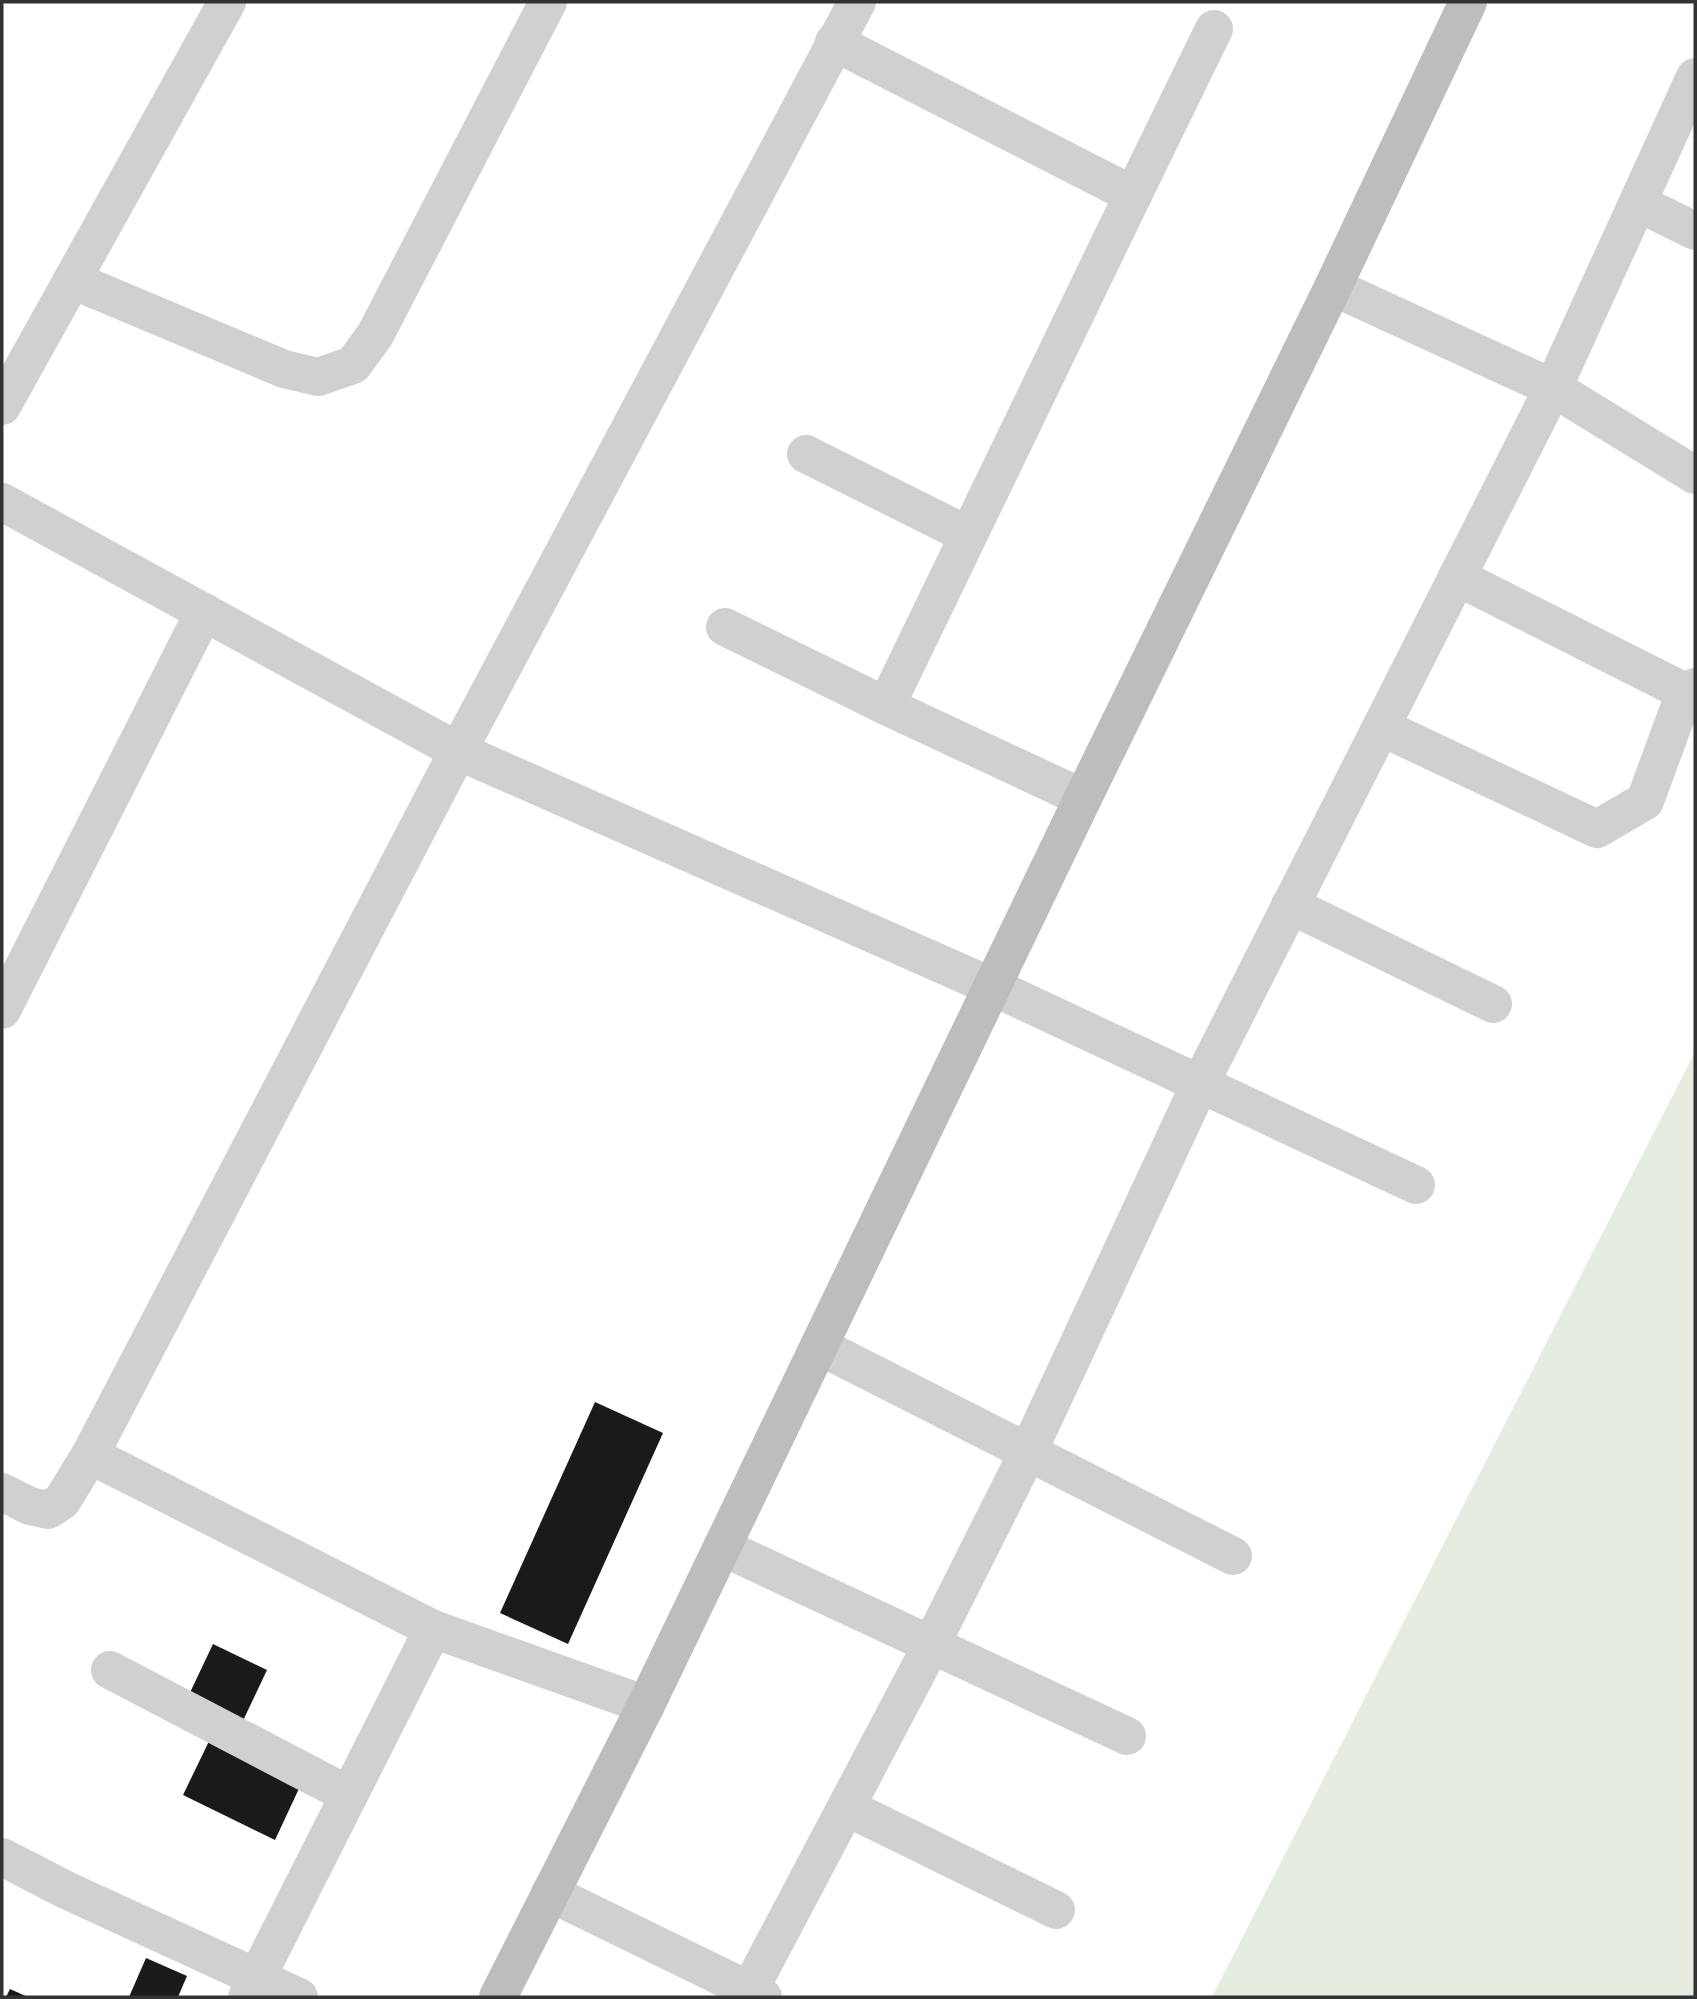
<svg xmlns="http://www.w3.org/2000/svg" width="1697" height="1999" viewBox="0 0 1697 1999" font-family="Cabin,sans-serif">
<rect width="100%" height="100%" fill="#fff"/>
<polygon fill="#e6ecdf" points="1695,1052 1695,1997 1212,1997"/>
<g fill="#1a1a1a">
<polygon points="595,1402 663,1433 568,1644 500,1613"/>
<polygon points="213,1644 267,1670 240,1727 186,1701"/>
<polygon points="212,1735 303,1780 275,1840 183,1795"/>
<polygon points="146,1958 187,1976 178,1997 129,1997"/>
<polygon points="10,1989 28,1997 6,1997"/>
</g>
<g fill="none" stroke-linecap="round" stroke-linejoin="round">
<g stroke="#d0d0d0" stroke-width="38">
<polyline points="834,42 1133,195 886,706 1083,798"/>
<polyline points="1695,77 1553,388 1695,475"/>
<polyline points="1133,195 1214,29"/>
<polyline points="1638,203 1695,231"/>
<polyline points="72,280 284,369 318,377 353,365 375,335 548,2"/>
<polyline points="2,406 227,2"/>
<polyline points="806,454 968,535"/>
<polyline points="2,502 458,751 993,987 1416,1185"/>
<polyline points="1457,577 1685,692"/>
<polyline points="725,627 886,706"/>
<polyline points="1381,727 1597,829 1645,801 1685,692 1695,687"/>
<polyline points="1290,905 1493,1004"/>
<polyline points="2,1010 204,612"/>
<polyline points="819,1346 1233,1556"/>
<polyline points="90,1455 433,1629"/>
<polyline points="2,1492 30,1506 48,1510 62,1501 90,1455 458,751 857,2"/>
<polyline points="722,1547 1127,1736"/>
<polyline points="110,1670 349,1795"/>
<polyline points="846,1807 1056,1910"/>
<polyline points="2,1857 66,1890 299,1997"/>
<polyline points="550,1893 763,1997"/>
<polyline points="749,1991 921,1665 1028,1452 1200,1084 1553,388 1333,287"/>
<polyline points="247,1997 433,1629 646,1705"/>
</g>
<polyline stroke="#bdbdbd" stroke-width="38" points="498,1997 646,1705 1083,798 1333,287 1468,2"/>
</g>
<rect width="1697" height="1999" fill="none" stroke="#333333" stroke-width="7"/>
</svg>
